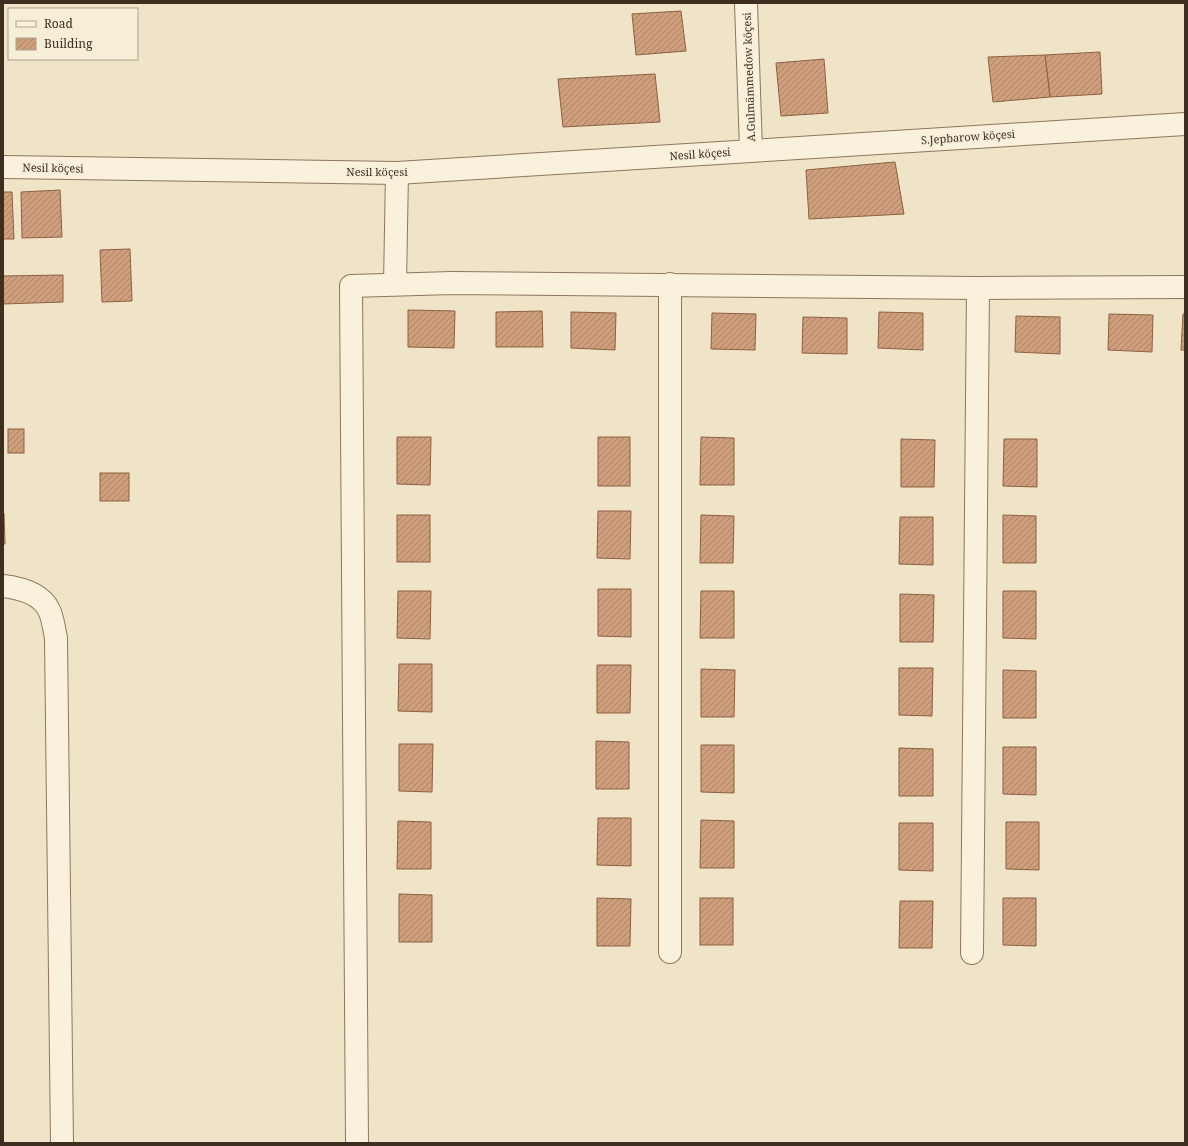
<svg xmlns="http://www.w3.org/2000/svg" width="1188" height="1146" viewBox="0 0 1188 1146" font-family="'Noto Serif',serif">
<defs>
<pattern id="building-hatch" width="6" height="6" patternUnits="userSpaceOnUse"><rect width="6" height="6" fill="#cf9f7d"/><path d="M-1 1l2-2M0 6l6-6M5 7l2-2" fill="none" stroke="#a98266"/></pattern>
</defs>
<rect width="100%" height="100%" fill="#f0e4c8"/>
<g fill="url(#building-hatch)" stroke="#8d5f41">
<polygon points="681,11 686,51 636,55 632,14"/>
<polygon points="1100,52 1102,94 1050,97 1045,55"/>
<polygon points="1045,55 1050,97 993,102 988,57"/>
<polygon points="824,59 828,113 781,116 776,63"/>
<polygon points="655,74 660,122 563,127 558,79"/>
<polygon points="895,162 904,214 809,219 806,170"/>
<polygon points="60,190 62,237 22,238 21,192"/>
<polygon points="3,192 12,192 14,239 3,239"/>
<polygon points="130,249 132,301 102,302 100,250"/>
<polygon points="63,275 63,302 3,304 3,276"/>
<polygon points="408,310 455,311 454,348 408,347"/>
<polygon points="542,311 543,347 496,347 496,312"/>
<polygon points="571,312 616,313 615,350 571,348"/>
<polygon points="879,312 923,313 923,350 878,348"/>
<polygon points="712,313 756,314 755,350 711,349"/>
<polygon points="1109,314 1153,315 1152,352 1108,350"/>
<polygon points="1183,314 1185,314 1185,350 1181,350"/>
<polygon points="1016,316 1060,317 1060,354 1015,352"/>
<polygon points="803,317 847,318 847,354 802,353"/>
<rect x="8" y="429" width="16" height="24"/>
<polygon points="397,437 431,437 430,485 397,484"/>
<rect x="598" y="437" width="32" height="49"/>
<polygon points="701,437 734,438 734,485 700,485"/>
<polygon points="901,439 935,440 934,487 901,487"/>
<polygon points="1004,439 1037,439 1037,487 1003,486"/>
<rect x="100" y="473" width="29" height="28"/>
<polygon points="598,511 631,511 630,559 597,558"/>
<polygon points="3,513 4,513 5,544 3,544"/>
<rect x="397" y="515" width="33" height="47"/>
<polygon points="701,515 734,516 733,563 700,563"/>
<polygon points="1003,515 1036,516 1036,563 1003,563"/>
<polygon points="900,517 933,517 933,565 899,564"/>
<polygon points="598,589 631,589 631,637 598,636"/>
<polygon points="398,591 431,591 430,639 397,638"/>
<polygon points="701,591 734,591 734,638 700,638"/>
<polygon points="1003,591 1036,591 1036,639 1003,638"/>
<polygon points="900,594 934,595 933,642 900,642"/>
<polygon points="399,664 432,664 432,712 398,711"/>
<polygon points="597,665 631,665 630,713 597,713"/>
<polygon points="899,668 933,668 932,716 899,715"/>
<polygon points="701,669 735,670 734,717 701,717"/>
<polygon points="1003,670 1036,671 1036,718 1003,718"/>
<polygon points="596,741 629,742 629,789 596,789"/>
<polygon points="399,744 433,744 432,792 399,791"/>
<polygon points="701,745 734,745 734,793 701,792"/>
<polygon points="1003,747 1036,747 1036,795 1003,794"/>
<polygon points="899,748 933,749 933,796 899,796"/>
<polygon points="598,818 631,818 631,866 597,865"/>
<polygon points="701,820 734,821 734,868 700,868"/>
<polygon points="398,821 431,822 431,869 397,869"/>
<polygon points="1006,822 1039,822 1039,870 1006,869"/>
<polygon points="899,823 933,823 933,871 899,870"/>
<polygon points="399,894 432,895 432,942 399,942"/>
<polygon points="597,898 631,899 630,946 597,946"/>
<rect x="700" y="898" width="33" height="47"/>
<polygon points="1003,898 1036,898 1036,946 1003,945"/>
<polygon points="900,901 933,901 932,948 899,948"/>
</g>
<g fill="none" stroke-linecap="round" stroke-linejoin="round">
<g stroke="#8d765c" stroke-width="24">
<g id="minor">
<polyline points="746,3 751,150"/>
<polyline points="3,167 397,173 1185,124"/>
<polyline points="395,284 397,173"/>
<path d="M3,586C20,588 41,593 49,610C53,618 54,629 56,638L62,1143"/>
<polyline points="670,952 670,284"/>
<polyline points="972,953 978,288"/>
<polyline points="357,1143 351,286 452,283 978,288 1185,287"/>
</g>
</g>
<use href="#minor" stroke="#faf1dc" stroke-width="22"/>
</g>
<g text-anchor="middle" stroke-width="3" stroke-linejoin="round" paint-order="stroke">
<g font-size="11" fill="#3d2e20" stroke="#f7eed8">
<text transform="translate(749 77) rotate(-92)" y="4">A.Gulmämmedow köçesi</text>
<text transform="translate(968 137) rotate(-4)" y="4">S.Jepbarow köçesi</text>
<text transform="translate(700 154) rotate(-4)" y="4">Nesil köçesi</text>
<text transform="translate(53 168) rotate(1)" y="4">Nesil köçesi</text>
<text x="377" y="176">Nesil köçesi</text>
</g>
</g>
<rect width="1188" height="1146" fill="none" stroke="#3d2e20" stroke-width="8"/>
<rect x="8" y="8" width="130" height="52" fill="#f7eed8" stroke="#ada18e"/>
<rect x="16" y="21" width="20" height="6" fill="#faf1dc" stroke="#ada18e"/>
<text x="44" y="28" font-size="12" fill="#3d2e20">Road</text>
<rect x="16" y="38" width="20" height="12" fill="url(#building-hatch)" stroke="#ada18e"/>
<text x="44" y="48" font-size="12" fill="#3d2e20">Building</text>
</svg>
